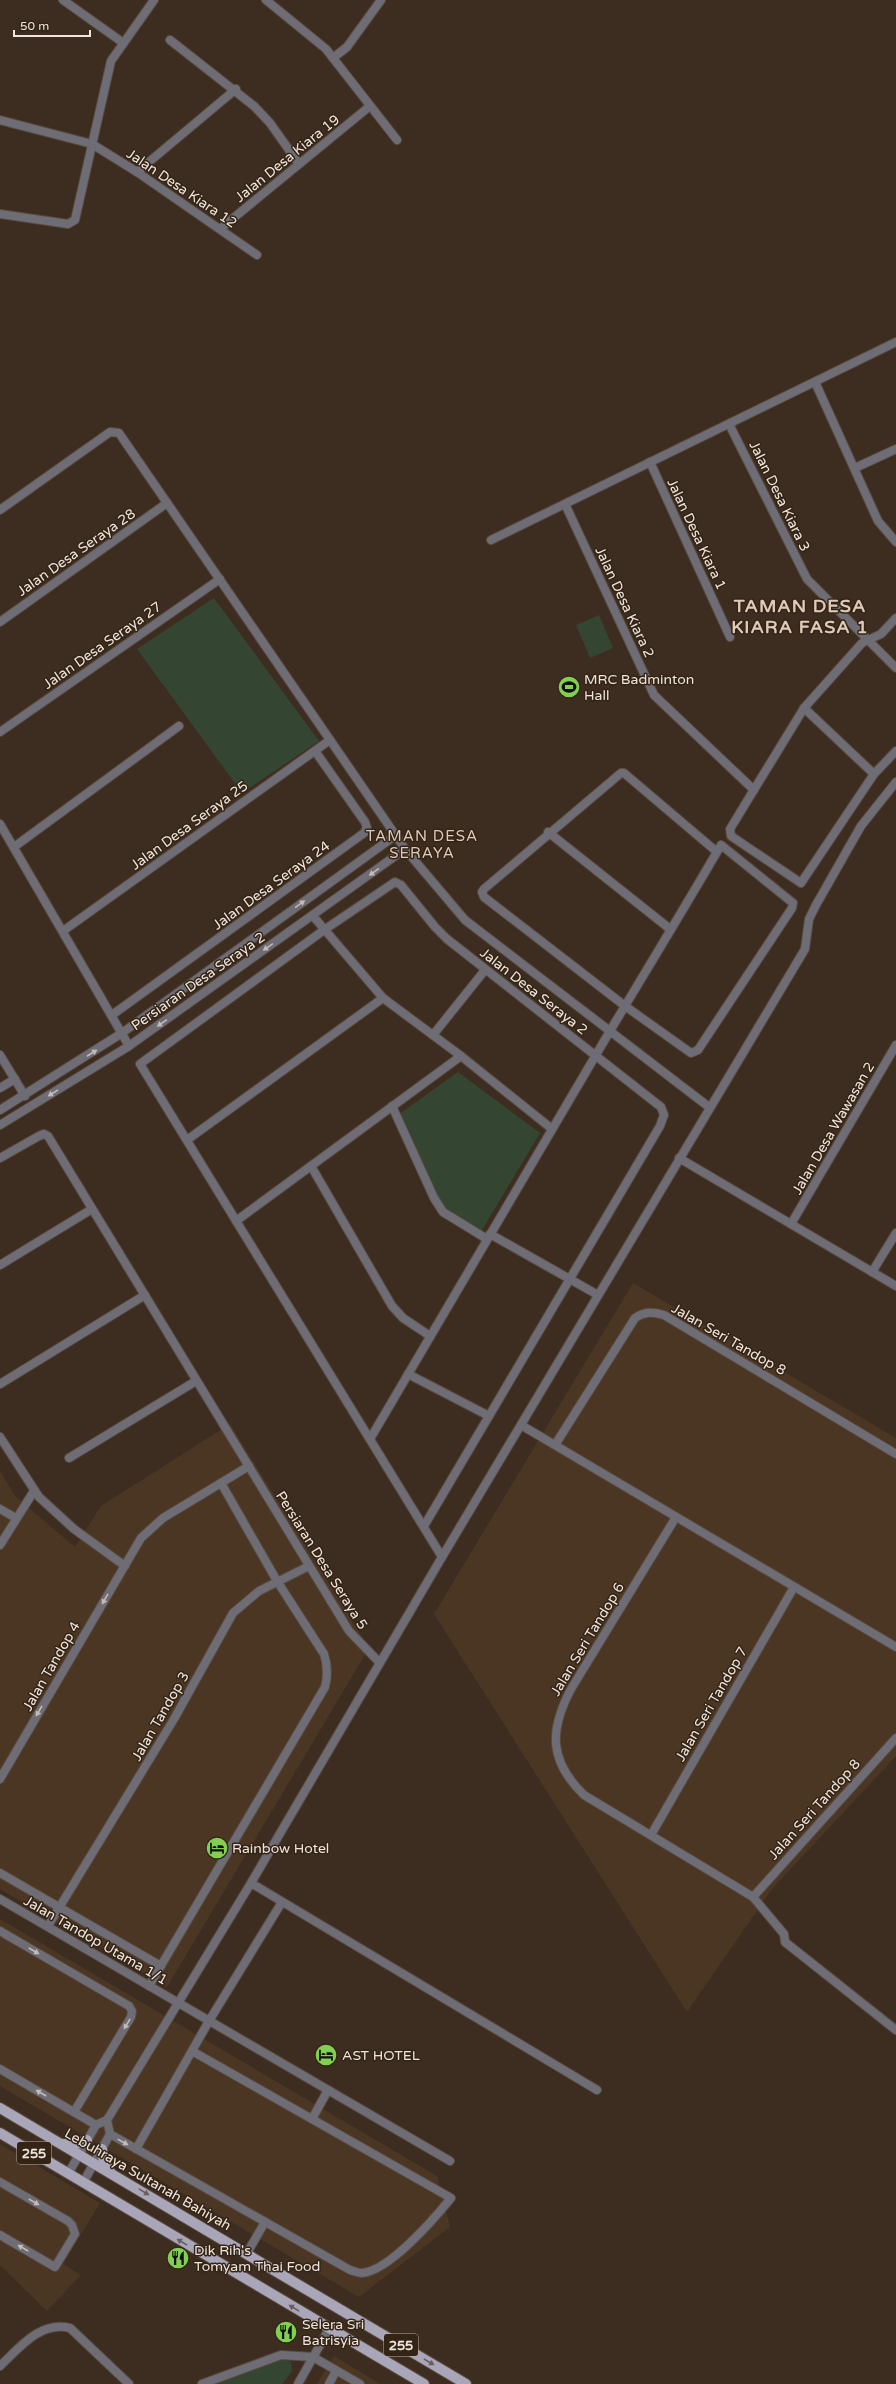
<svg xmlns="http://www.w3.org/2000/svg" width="896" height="2384" viewBox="0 0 896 2384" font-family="'Varela Round',sans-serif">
<rect width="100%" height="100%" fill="#3d2d20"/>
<g fill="#4b3623">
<polygon points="633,1283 896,1438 896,1756 772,1889 687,2012 434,1614"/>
<polygon points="230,1424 369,1648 167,1987 0,1889 0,1471 15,1496 75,1547 101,1506"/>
<polygon points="0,1919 437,2176 450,2227 359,2297 0,2086"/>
<polygon points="0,2144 100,2203 63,2264 81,2275 47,2311 0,2265"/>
<polygon points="334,2356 380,2384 317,2384"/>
</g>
<g fill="#344531">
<polygon points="214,598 319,741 242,793 137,649"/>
<polygon points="599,615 613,648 590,658 576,625"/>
<polygon points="458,1072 540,1133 482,1230 445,1209 395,1117"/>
<polygon points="281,2358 291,2362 292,2371 282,2384 215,2384"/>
</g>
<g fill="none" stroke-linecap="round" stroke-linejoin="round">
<g stroke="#594a3e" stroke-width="10">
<g id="street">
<polyline points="63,0 122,42"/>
<polyline points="266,0 326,49 397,140"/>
<polyline points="170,40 254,106 270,123 299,164"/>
<polyline points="333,58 347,47 381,0"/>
<polyline points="0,120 92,144 137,172 257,255"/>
<polyline points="137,172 236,89"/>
<polyline points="0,214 68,224 75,220 111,61 154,0"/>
<polyline points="220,229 370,106"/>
<polyline points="815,382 878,521 896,542"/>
<polyline points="729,424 807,579 896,668"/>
<polyline points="650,462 730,637"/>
<polyline points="855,468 896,449"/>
<polyline points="565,504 654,695 754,790"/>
<polyline points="0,510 110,432 119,433 405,849 465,920 709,1107"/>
<polyline points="491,540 896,342"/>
<polyline points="896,618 881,634 862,643 804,708 730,829 731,836 801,883 874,774 896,751"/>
<polyline points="0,622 167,503"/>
<polyline points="804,708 874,774"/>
<polyline points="0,732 220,579"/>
<polyline points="0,824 129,1046"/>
<polyline points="548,832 670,929"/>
<polyline points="14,847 179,726"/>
<polyline points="313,916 383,998 461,1056 552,1129"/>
<polyline points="63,931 330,740"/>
<polyline points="112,1015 364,833 367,828 365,822 315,751"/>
<polyline points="433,1035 485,970"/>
<polyline points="0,1055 25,1096"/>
<polyline points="0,1088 15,1079"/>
<polyline points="392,1106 434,1198 443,1212 487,1239"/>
<polyline points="0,1110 122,1033 396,835"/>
<polyline points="0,1125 129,1046 405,849"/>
<polyline points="187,1140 383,998"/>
<polyline points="0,1158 39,1136 44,1134 48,1136 349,1631 380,1663"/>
<polyline points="679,1158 896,1286"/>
<polyline points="311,1166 392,1306 403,1318 430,1336"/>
<polyline points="236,1221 461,1056"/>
<polyline points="791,1224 896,1045"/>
<polyline points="490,1234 598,1295"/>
<polyline points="0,1265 92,1209"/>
<polyline points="872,1272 896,1233"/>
<polyline points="408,1374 489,1416 660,1126 664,1115 661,1107 447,939 435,927 401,885 395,882 324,930 140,1064 442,1557"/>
<polyline points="0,1384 145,1295"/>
<polyline points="521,1425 896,1647"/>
<polyline points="0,1437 39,1497 74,1529 125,1566"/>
<path d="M370,1439L610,1031C647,969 685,907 721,845L793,903L792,908L698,1050L691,1053L625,1006L484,897L482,892L484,889L621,773H624L717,852"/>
<path d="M555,1445L635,1318C645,1311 653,1312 664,1315L896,1454"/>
<polyline points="69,1458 196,1381"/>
<polyline points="0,1509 16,1518"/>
<path d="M676,1517L571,1689C549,1731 549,1761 584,1795L753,1897L784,1934L785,1942L896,2030"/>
<polyline points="424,1526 489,1416"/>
<polyline points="0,1545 34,1491"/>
<polyline points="0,1779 141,1538 163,1518 249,1466"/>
<polyline points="651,1835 794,1587"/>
<polyline points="0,1873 161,1966"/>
<polyline points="251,1883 597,2090"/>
<polyline points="753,1897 896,1738"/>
<polyline points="0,1899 450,2161"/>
<polyline points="48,1926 174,1719 233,1613 259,1591 309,1566"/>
<polyline points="0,1931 129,2006 132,2011 131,2017 74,2112"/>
<path d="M149,1986L325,1687C328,1675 328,1666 324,1654L277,1581L221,1483"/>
<polyline points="0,2069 96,2125"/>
<polyline points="312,2119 328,2090"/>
<path d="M110,2134L350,2270C354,2271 358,2273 362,2273C389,2271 434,2219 451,2198L192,2051"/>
<polyline points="136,2149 209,2021 282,1902"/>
<polyline points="68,2174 96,2125 107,2120 251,1883 442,1557 805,949 809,919 816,905 861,826 896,782"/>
<polyline points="0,2182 68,2221 72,2225 75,2234 55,2267 0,2235"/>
<polyline points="83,2183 110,2134 107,2120"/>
<polyline points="247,2253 265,2222"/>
<path d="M0,2366C20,2347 40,2321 70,2328L129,2384"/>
<polyline points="202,2384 281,2355 313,2357 360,2384"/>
<polyline points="298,2384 329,2329"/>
<polyline points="329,2384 336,2371"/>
</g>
</g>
<g stroke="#594a3e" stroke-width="12">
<g id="primary">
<polyline points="0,2108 466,2384"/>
<polyline points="0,2133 424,2384"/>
<polyline points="63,2144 76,2144 87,2140"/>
<polyline points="102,2149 104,2161 110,2172"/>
</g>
</g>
<use href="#street" stroke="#6e6c75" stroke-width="8"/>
<use href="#primary" stroke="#a9a6b9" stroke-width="10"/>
</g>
<defs><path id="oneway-solid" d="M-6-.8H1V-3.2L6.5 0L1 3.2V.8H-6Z"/></defs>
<g fill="#c2bbb8">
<use href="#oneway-solid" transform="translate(374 872) rotate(144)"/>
<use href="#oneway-solid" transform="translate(300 904) rotate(-36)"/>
<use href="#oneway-solid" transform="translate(268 947) rotate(145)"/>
<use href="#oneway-solid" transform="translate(162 1023) rotate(145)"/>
<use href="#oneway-solid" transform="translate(92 1053) rotate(-33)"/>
<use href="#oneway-solid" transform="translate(53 1093) rotate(148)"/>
<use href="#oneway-solid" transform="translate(105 1599) rotate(120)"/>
<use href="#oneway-solid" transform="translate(39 1711) rotate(120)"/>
<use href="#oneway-solid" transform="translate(34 1951) rotate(30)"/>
<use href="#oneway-solid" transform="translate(127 2024) rotate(121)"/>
<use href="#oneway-solid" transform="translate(41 2093) rotate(-150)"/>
<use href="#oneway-solid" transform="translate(123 2142) rotate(29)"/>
<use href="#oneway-solid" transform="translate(34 2202) rotate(30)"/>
<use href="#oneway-solid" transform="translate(23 2248) rotate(-150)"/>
</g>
<g fill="#685e5f">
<use href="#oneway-solid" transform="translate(144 2192) rotate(31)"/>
<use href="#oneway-solid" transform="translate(182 2242) rotate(-149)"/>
<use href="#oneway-solid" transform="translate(294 2308) rotate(-149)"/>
<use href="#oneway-solid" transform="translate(429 2362) rotate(31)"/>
</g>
<defs>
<g id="stadium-disc" transform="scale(1.15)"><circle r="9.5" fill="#81d051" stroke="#332416"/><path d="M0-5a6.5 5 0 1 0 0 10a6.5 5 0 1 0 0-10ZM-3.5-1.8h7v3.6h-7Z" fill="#111"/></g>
<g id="hotel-disc" transform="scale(1.15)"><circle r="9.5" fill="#81d051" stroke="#332416"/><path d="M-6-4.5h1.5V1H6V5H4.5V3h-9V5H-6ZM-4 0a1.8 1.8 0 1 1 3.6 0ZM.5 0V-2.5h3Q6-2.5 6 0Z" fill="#111"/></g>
<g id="restaurant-disc" transform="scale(1.15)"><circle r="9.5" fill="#81d051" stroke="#332416"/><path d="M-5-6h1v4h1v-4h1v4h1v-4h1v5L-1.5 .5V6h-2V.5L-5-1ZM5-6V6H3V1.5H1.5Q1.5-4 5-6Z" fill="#111"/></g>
</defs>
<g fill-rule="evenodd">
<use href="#stadium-disc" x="569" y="687"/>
<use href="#hotel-disc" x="217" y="1848"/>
<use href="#hotel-disc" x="326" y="2055"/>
<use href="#restaurant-disc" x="178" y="2258"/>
<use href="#restaurant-disc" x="286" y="2332"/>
</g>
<g text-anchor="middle" stroke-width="3" stroke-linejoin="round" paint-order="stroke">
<g fill="#332416" stroke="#b7aba1" stroke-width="1">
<rect x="17" y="2142" width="34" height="22" rx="3"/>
<rect x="384" y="2334" width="34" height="22" rx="3"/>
</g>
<g font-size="13" font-weight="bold" fill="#efe5dc">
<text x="34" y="2158">255</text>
<text x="401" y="2350">255</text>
</g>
<g font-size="14" fill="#efe5dc" stroke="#332416">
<text transform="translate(287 158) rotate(-39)" y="5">Jalan Desa Kiara 19</text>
<text transform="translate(182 188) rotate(34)" y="5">Jalan Desa Kiara 12</text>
<text transform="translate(780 496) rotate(64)" y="5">Jalan Desa Kiara 3</text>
<text transform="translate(697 534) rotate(65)" y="5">Jalan Desa Kiara 1</text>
<text transform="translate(76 552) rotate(-35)" y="5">Jalan Desa Seraya 28</text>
<text transform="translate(625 602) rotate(65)" y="5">Jalan Desa Kiara 2</text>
<text transform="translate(102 645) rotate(-35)" y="5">Jalan Desa Seraya 27</text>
<text transform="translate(189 825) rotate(-36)" y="5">Jalan Desa Seraya 25</text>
<text transform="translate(271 885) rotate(-36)" y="5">Jalan Desa Seraya 24</text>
<text transform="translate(198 981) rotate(-35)" y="5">Persiaran Desa Seraya 2</text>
<text transform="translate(534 991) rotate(38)" y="5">Jalan Desa Seraya 2</text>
<text transform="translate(833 1128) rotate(-60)" y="5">Jalan Desa Wawasan 2</text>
<text transform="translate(729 1339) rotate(30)" y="5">Jalan Seri Tandop 8</text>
<text transform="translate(322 1560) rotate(58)" y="5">Persiaran Desa Seraya 5</text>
<text transform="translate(587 1639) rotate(-59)" y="5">Jalan Seri Tandop 6</text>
<text transform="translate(51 1666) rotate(-60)" y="5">Jalan Tandop 4</text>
<text transform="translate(711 1704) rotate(-60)" y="5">Jalan Seri Tandop 7</text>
<text transform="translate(160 1716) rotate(-60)" y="5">Jalan Tandop 3</text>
<text transform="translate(814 1809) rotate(-48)" y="5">Jalan Seri Tandop 8</text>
<text transform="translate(96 1940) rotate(30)" y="5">Jalan Tandop Utama 1/1</text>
<text transform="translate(148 2179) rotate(30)" y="5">Lebuhraya Sultanah Bahiyah</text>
</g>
<g font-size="14" fill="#efe5dc" stroke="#332416" text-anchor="start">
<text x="584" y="684">MRC Badminton<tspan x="584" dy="16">Hall</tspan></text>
<text x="232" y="1853">Rainbow Hotel</text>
<text x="342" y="2060">AST HOTEL</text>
<text x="194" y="2255">Dik Rih's<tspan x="194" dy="16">Tomyam Thai Food</tspan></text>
<text x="302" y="2329">Selera Sri<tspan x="302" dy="16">Batrisyia</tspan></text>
</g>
<g font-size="15" letter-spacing="1" fill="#dfcab9" stroke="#332416">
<text x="422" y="841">TAMAN DESA<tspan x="422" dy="17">SERAYA</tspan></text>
</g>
<g font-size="18" font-weight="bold" letter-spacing="1" fill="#dfcab9" stroke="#332416">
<text x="800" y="612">TAMAN DESA<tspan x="800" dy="21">KIARA FASA 1</tspan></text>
</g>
</g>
<path d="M14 30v6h76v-6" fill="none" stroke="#efe5dc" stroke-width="2"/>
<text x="20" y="30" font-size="12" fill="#efe5dc" stroke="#332416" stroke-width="3" paint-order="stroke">50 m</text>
</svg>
